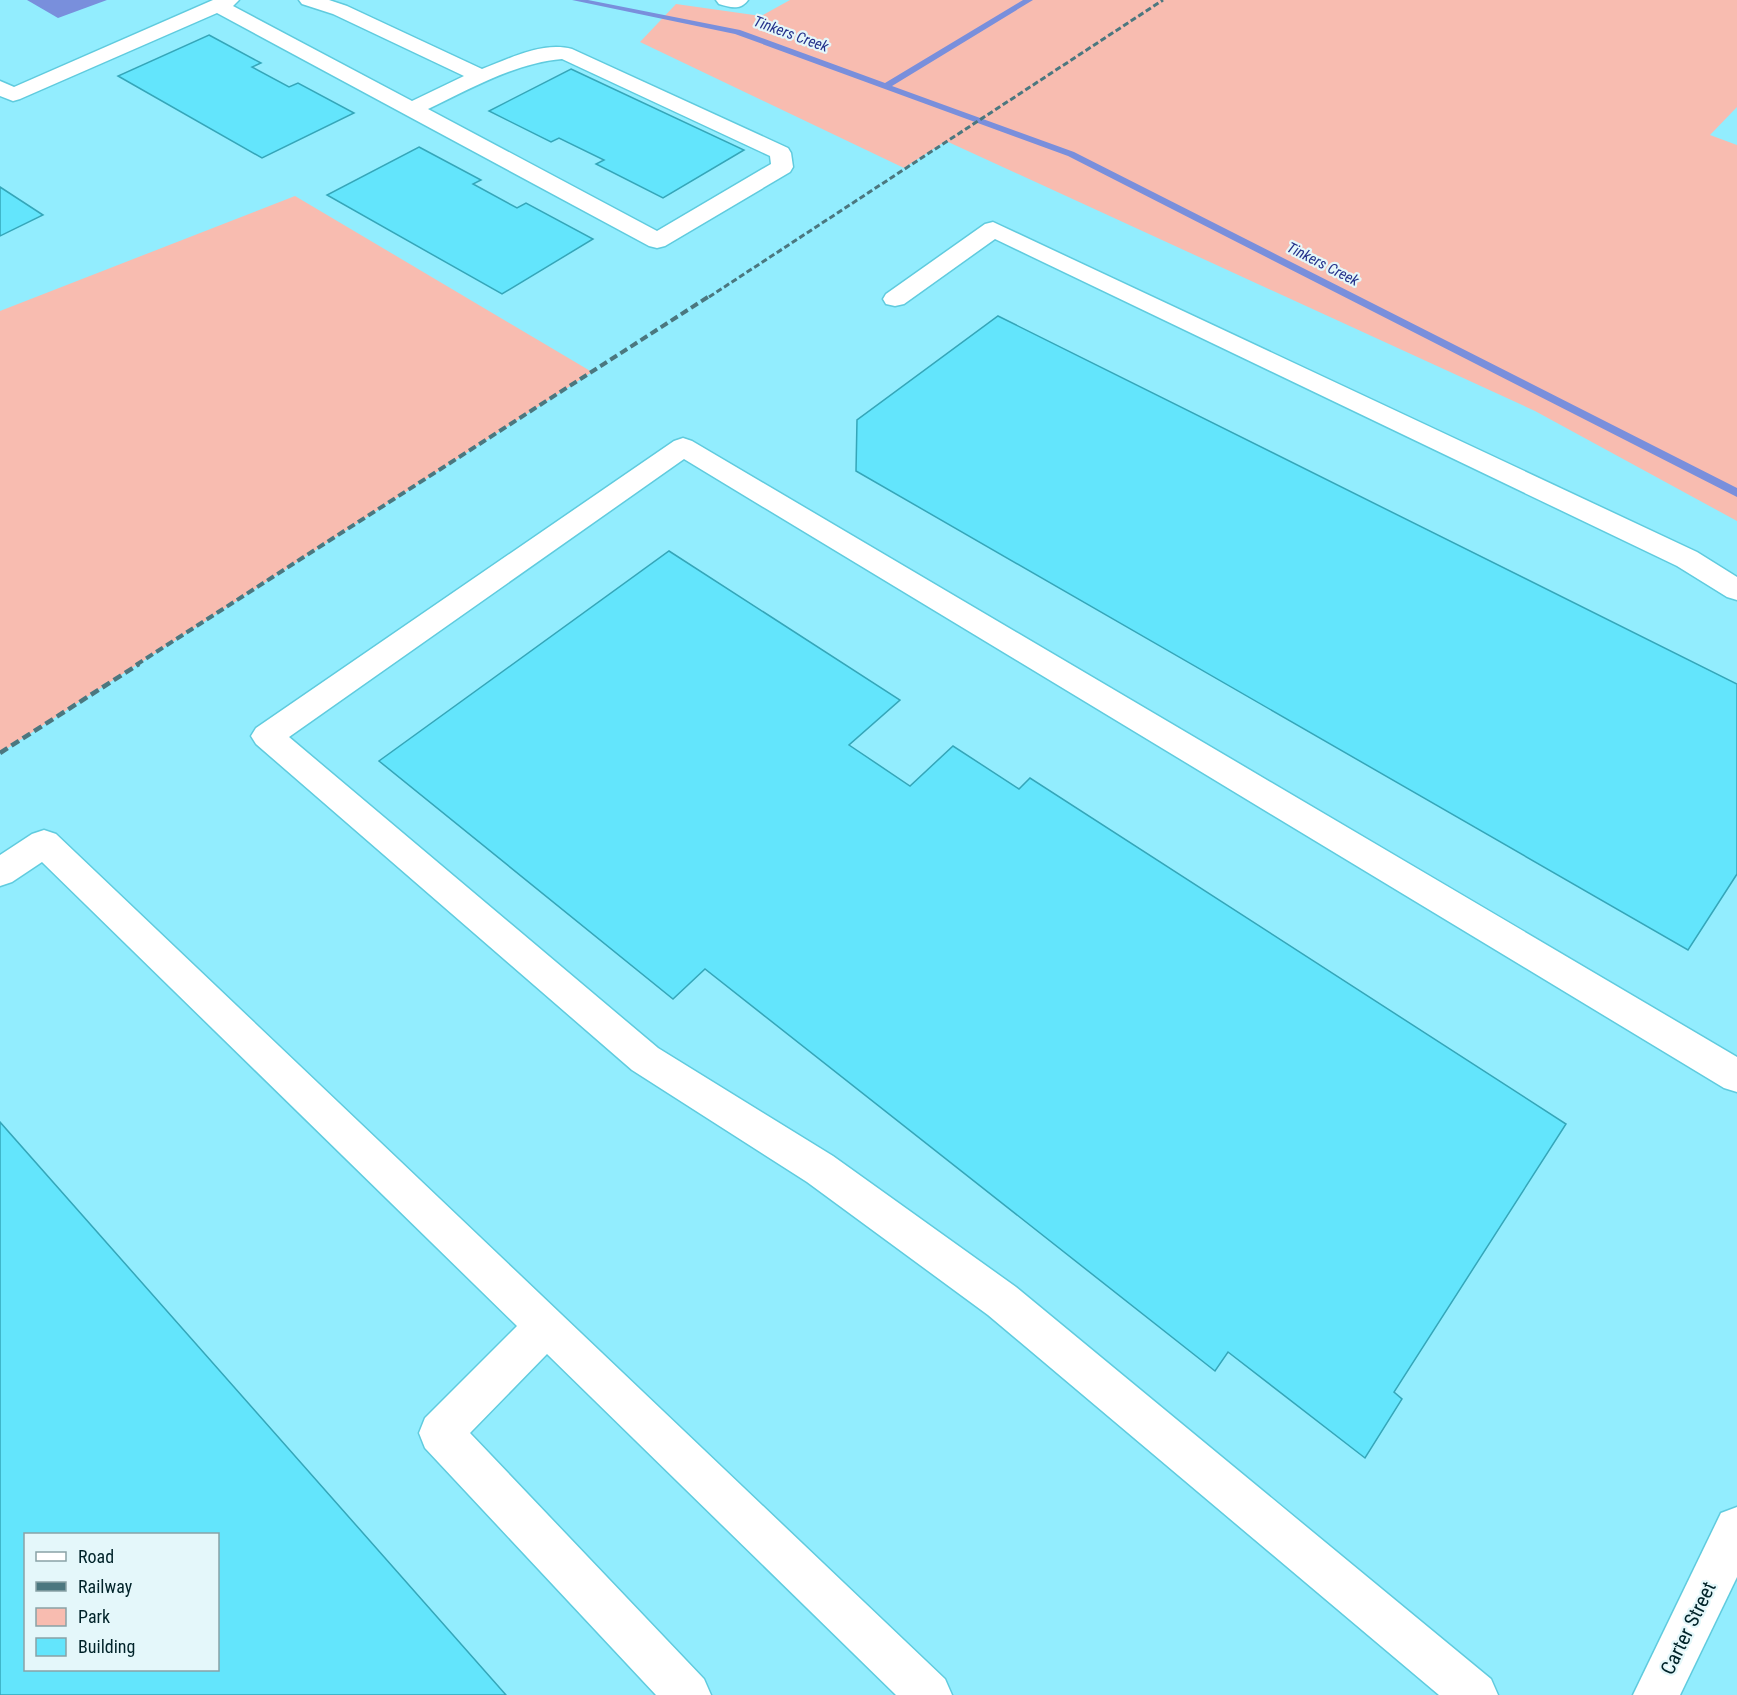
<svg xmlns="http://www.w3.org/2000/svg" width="1737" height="1695" viewBox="0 0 1737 1695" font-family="'Roboto Condensed',sans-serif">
<rect width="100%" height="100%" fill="#b7f1fd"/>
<path fill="#92edfe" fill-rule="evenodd" d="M0,0H1737V1695H0ZM26,1534H218V1670H26Z"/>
<g fill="#f8bcb0">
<polygon points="790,0 1737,0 1737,107 1710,135 1737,145 1737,521 1535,411 946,141 904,168 640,42 676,4 761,16"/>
<polygon points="295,196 592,372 0,753 0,311"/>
</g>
<polygon fill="#798fdc" points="27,0 107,0 58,18"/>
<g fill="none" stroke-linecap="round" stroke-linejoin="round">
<polygon fill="#798fdc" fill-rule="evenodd" points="572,0 588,0 740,30 885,83 1023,0 1033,0 892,86 1074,152 1737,488 1737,497 1068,156 735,34"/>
</g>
<g fill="#63e5fc" stroke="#35a6b9" stroke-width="1.5" fill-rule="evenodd">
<polygon points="209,35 261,63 252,67 289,87 298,83 354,113 262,158 118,76"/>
<polygon points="571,69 744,150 663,198 596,164 604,160 559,138 551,142 489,111"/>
<polygon points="419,147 481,180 473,184 517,208 526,203 593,239 502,294 327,195"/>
<polygon points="0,187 43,215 0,236"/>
<polygon points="998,316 1737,684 1737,874 1688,950 856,471 857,420"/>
<polygon points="669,551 900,700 849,745 910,786 953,746 1019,789 1030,778 1566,1124 1394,1392 1402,1399 1365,1458 1228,1352 1215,1371 705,969 673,999 379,761"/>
<path d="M0,1122L506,1695H0ZM26,1534H218V1670H26Z"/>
</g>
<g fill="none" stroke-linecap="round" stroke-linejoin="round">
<g stroke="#60cbde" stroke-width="3">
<g id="minor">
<path d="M213,0H239L233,6L412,101L464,76L333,14L302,4L299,0H329L347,6L482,69C509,59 542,41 572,49L788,148L791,153L793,167L790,172L665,246L657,248L649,246L217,13L20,99L13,101L0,96V81L14,87ZM562,59L770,156L771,164L657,231L428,109C470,89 515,63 562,59Z"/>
<path d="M716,0H748C740,11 730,7 719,4Z"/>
<polygon points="993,222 1697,552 1737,577 1737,600 1727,597 1677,566 995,239 904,304 895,306 886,304 883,299 886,294 985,224"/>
<polygon points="683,438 692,441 1737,1057 1737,1092 1724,1088 684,459 289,737 658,1048 833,1156 1016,1287 1491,1679 1498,1695 1439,1695 988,1315 807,1182 632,1070 256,744 251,736 256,728 674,441"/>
<polygon points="44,830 56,834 945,1679 952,1695 896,1695 547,1354 470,1433 704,1679 711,1695 656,1695 425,1448 419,1433 425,1418 517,1326 42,862 12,882 0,886 0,855 32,834"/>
<polygon points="1737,1507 1737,1577 1680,1695 1633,1695 1721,1513"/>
</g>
</g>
<use href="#minor" fill="#fff" fill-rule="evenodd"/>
<polyline stroke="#4b777f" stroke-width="3" stroke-dasharray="6 3" stroke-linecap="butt" points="709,297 1163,0"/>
<polyline stroke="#4b777f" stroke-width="4" stroke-dasharray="8 4" stroke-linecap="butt" points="136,665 711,295"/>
<polyline stroke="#4b777f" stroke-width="4.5" stroke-dasharray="9 4.5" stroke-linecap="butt" points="0,753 139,664"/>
</g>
<g text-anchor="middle" stroke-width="4.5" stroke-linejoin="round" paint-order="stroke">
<g font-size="15" font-style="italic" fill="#25328b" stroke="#e4f7fa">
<text transform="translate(791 34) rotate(20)" y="5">Tinkers Creek</text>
<text transform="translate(1323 264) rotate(27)" y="5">Tinkers Creek</text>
</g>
<g font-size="20" fill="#002329" stroke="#e4f7fa">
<text transform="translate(1688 1628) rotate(-64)" y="7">Carter Street</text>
</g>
</g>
<rect x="24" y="1533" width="195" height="138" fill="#e4f7fa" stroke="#89a2a6" stroke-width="1.5"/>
<rect x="36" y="1552" width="30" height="9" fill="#ffffff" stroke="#89a2a6" stroke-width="1.5"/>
<text x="78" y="1563" font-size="18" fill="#002329">Road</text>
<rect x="36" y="1582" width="30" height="9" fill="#4b777f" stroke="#89a2a6" stroke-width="1.5"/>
<text x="78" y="1593" font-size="18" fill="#002329">Railway</text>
<rect x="36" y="1608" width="30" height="18" fill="#f8bcb0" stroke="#89a2a6" stroke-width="1.5"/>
<text x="78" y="1623" font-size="18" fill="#002329">Park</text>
<rect x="36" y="1638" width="30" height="18" fill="#63e5fc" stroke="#89a2a6" stroke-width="1.5"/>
<text x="78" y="1653" font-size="18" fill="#002329">Building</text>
</svg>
